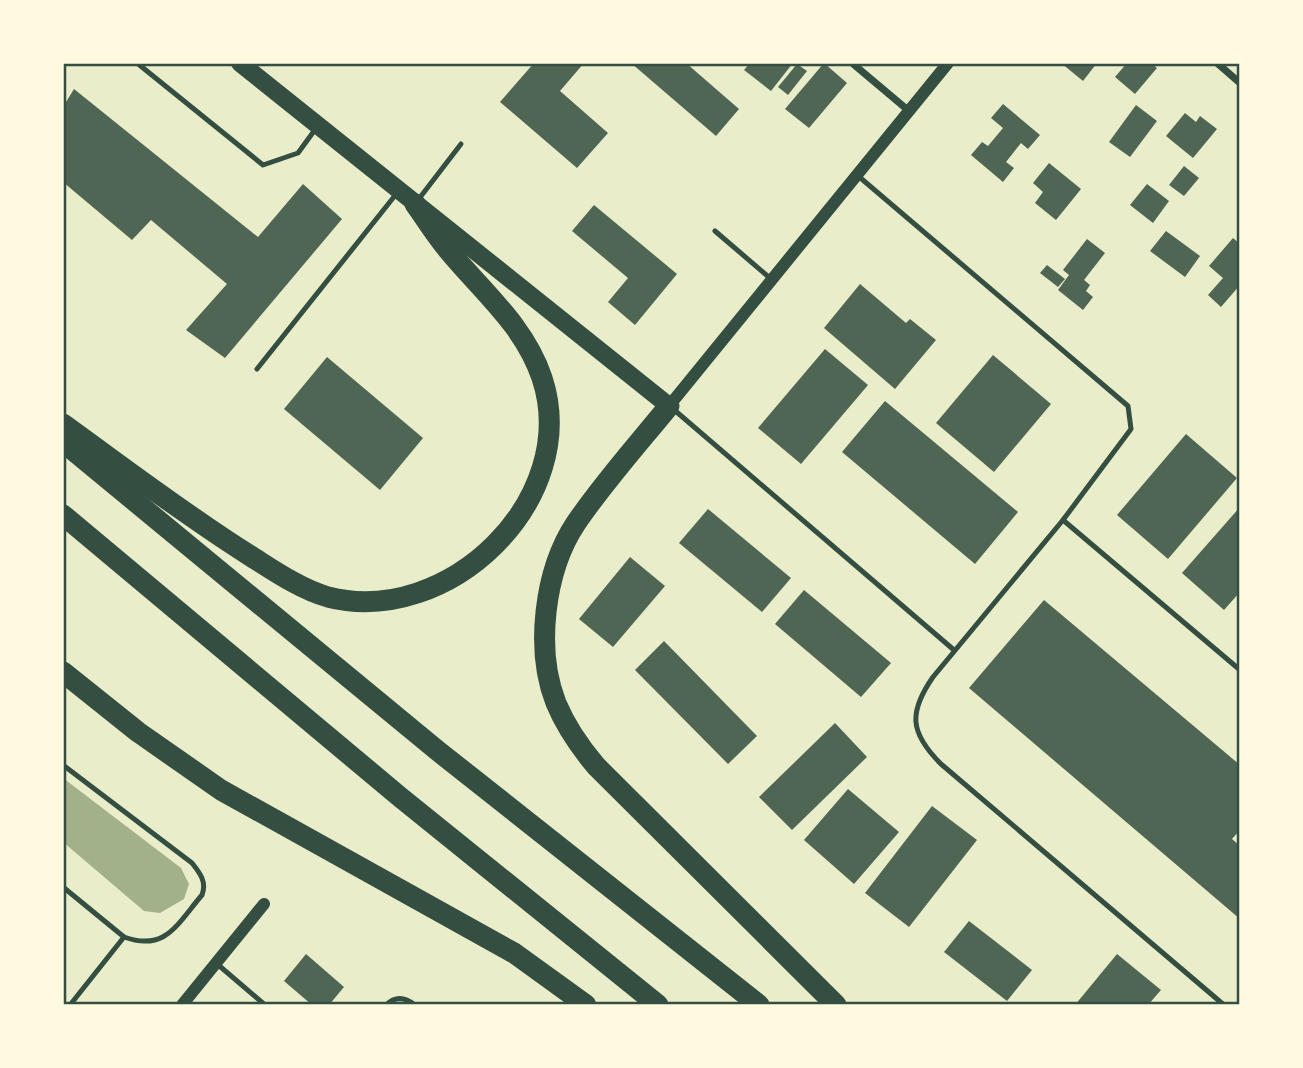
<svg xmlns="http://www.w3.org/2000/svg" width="1303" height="1068" viewBox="0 0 1303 1068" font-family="'Archivo Narrow',sans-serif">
<rect width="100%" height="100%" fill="#e9edc9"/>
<polygon fill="#a3b18a" points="63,778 181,868 189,884 184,899 160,913 144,911 63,842"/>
<g fill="#4f6655">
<polygon points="534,63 584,63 560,91 608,133 577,168 500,102"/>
<polygon points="631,63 686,63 739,109 716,136"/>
<polygon points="750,63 793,63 771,91 744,70"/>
<polygon points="824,63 847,83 809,128 785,109"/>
<polygon points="1061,63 1097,63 1083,81"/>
<polygon points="1127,63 1151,63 1157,68 1135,94 1115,77"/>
<polygon points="797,64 807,71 788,95 778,87"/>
<polygon points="74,89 258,237 303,184 342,219 225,358 186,330 227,284 151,220 132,240 63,182 63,107"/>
<polygon points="1003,104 1040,135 1028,149 1021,143 1006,162 1014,168 1003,182 971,155 982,142 988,146 1003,128 991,118"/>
<polygon points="1136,105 1157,121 1130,157 1109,142"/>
<polygon points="1185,113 1196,122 1200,116 1217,129 1193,158 1166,136"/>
<polygon points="1049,163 1081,189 1056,220 1035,203 1043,192 1033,183"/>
<polygon points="1184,166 1199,178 1184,196 1169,185"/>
<polygon points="1147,184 1169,201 1153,223 1130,205"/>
<polygon points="594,205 677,274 635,325 608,302 628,278 572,231"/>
<polygon points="1166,231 1200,256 1185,277 1150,251"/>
<polygon points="1233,238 1240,244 1240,285 1221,307 1208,295 1223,278 1209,266"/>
<polygon points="1087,239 1105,253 1084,280 1090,285 1086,291 1093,297 1083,310 1058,290 1069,275 1063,270"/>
<polygon points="1047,265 1065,279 1058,287 1040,273"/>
<polygon points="860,284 906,323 910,319 936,340 895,389 824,328"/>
<polygon points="825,349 868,385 801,464 758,428"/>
<polygon points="993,355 1051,404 994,472 936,423"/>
<polygon points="327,357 423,438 380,490 284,409"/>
<polygon points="885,401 1018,512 975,564 842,452"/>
<polygon points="1186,434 1237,478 1168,559 1117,515"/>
<polygon points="1240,507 1240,592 1224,610 1182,573"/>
<polygon points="708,509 791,578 762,612 679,543"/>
<polygon points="630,557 665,586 613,647 579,619"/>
<polygon points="804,590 891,663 861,697 775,624"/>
<polygon points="1044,600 1240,765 1240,830 1232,839 1240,846 1240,919 969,688"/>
<polygon points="664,641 757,736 728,764 635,670"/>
<polygon points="835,723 867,757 792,830 759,797"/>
<polygon points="848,789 899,832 854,884 804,840"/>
<polygon points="932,806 977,840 909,927 865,893"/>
<polygon points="969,921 1032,970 1007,1001 944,952"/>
<polygon points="306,954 344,987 329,1005 312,1005 284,981"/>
<polygon points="1117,954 1161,990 1148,1005 1075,1005"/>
</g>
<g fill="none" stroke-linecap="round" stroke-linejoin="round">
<g stroke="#344e41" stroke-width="5">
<polyline points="137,63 263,165 298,153 317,127"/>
<path d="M857,175L1128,406L1131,429L1063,520L933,677C908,713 910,733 941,764L1224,1005"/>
<polyline points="418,200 461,144"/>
<polyline points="715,231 771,279"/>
<polyline points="257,369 397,193"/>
<polyline points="672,408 954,650"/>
<polyline points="1063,520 1240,670"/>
<path d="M63,765L192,863C200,873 207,882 202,895C177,924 166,952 124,937"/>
<polyline points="63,887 124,937 70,1005"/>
<polyline points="216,963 265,1005"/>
<path d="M386,1005C395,996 405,997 415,1005"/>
</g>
<g stroke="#344e41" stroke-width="7">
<polyline points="852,63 909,111"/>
<polyline points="1217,63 1240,83"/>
</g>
<g stroke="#344e41" stroke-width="12">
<polyline points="669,406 948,63"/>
<polyline points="182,1005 264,904"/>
</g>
<polyline stroke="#344e41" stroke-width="18" points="240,63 669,406"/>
<g stroke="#344e41" stroke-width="21">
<path d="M669,406C638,444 604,482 576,523C544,571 535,650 556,703C566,727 580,747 596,766L836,1005"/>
<path d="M63,424C124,468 184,514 249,555C273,570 300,589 328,597C448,628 582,499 542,378C525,326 482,291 449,251C436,236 426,219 415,204"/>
<polyline points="63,442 438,751 759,1005"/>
<polyline points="63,515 400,797 658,1005"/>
<polyline points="63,672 138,732 221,790 514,953 586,1005"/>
</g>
</g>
<rect width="1303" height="1068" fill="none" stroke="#fefae0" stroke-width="130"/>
<rect x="65" y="65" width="1173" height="938" fill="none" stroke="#344e41" stroke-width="2.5"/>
</svg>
